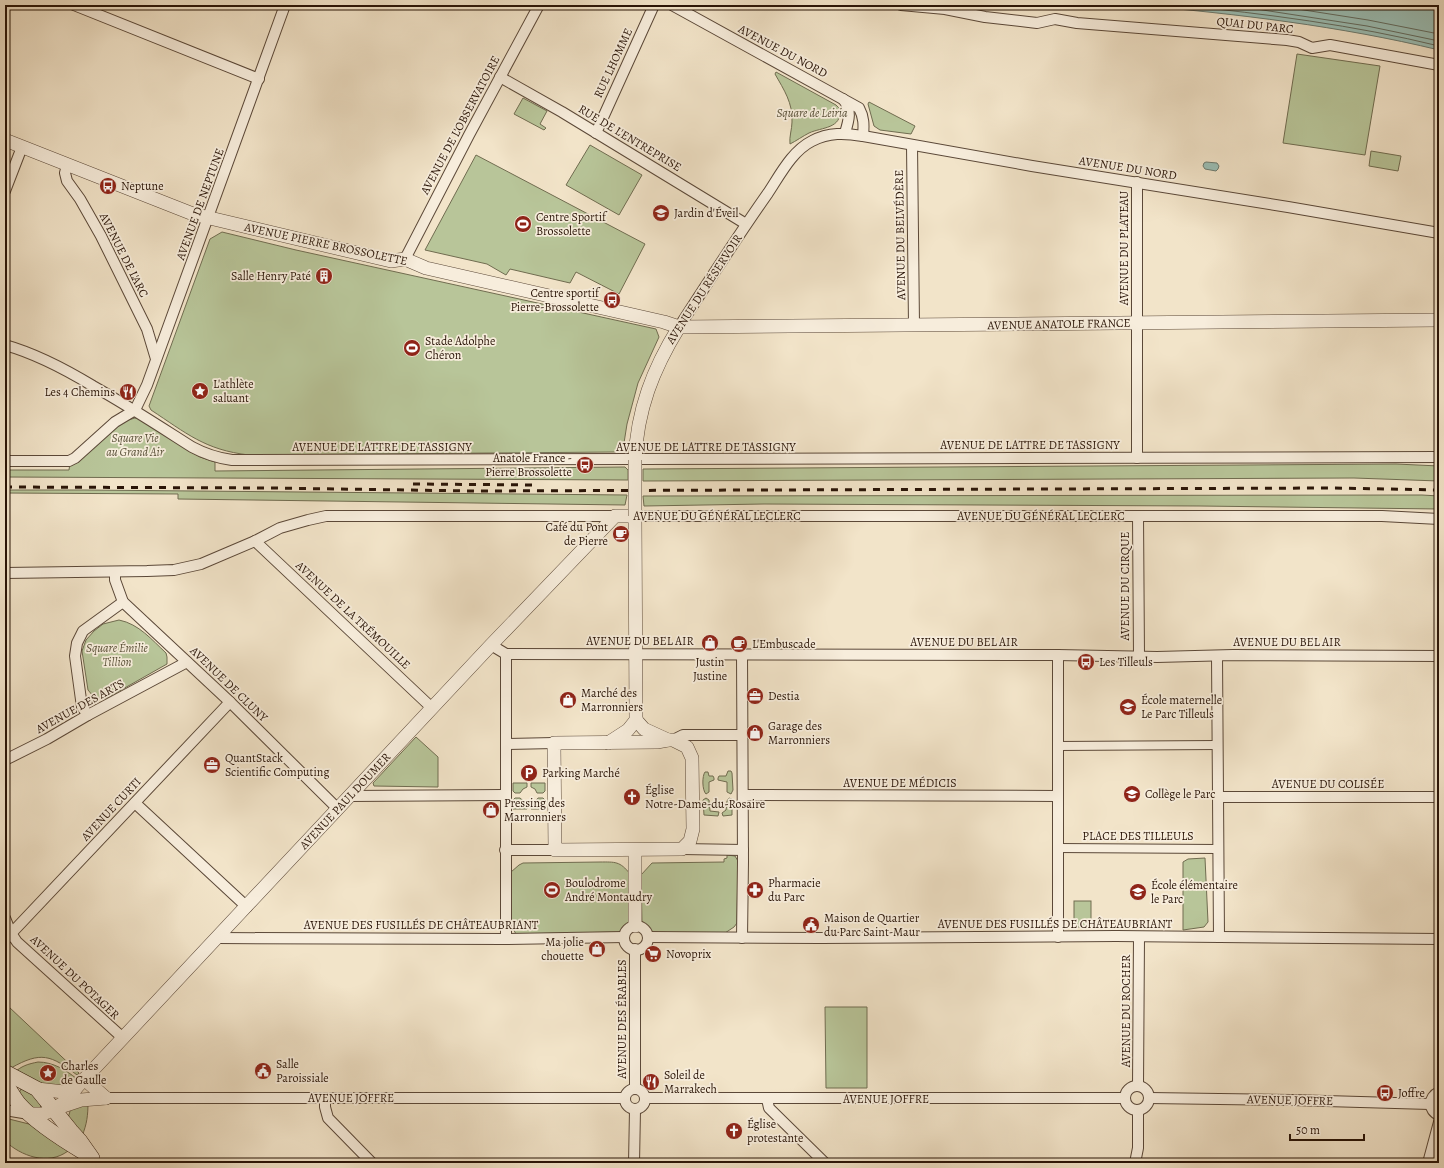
<svg xmlns="http://www.w3.org/2000/svg" width="1444" height="1168" viewBox="0 0 1444 1168" font-family="Alegreya,serif">
<rect width="100%" height="100%" fill="#f2e4c9"/>
<filter id="stains"><feTurbulence type="fractalNoise" baseFrequency=".005" numOctaves="4"/><feColorMatrix values="0 0 0 0 .2 0 0 0 0 .09 0 0 0 0 .02 0 0 0 .5 -.17"/></filter>
<radialGradient id="worn" r=".72"><stop offset=".6" stop-color="#630" stop-opacity="0"/><stop offset="1" stop-color="#630" stop-opacity=".3"/></radialGradient>
<g fill="#b8c599" stroke="#706c50">
<polygon points="1297,54 1380,66 1365,155 1283,143"/>
<path d="M776,72L836,105L840,109C842,129 822,127 809,133C803,136 796,141 790,144C789,137 792,129 792,122C793,103 784,90 775,74Z"/>
<polygon points="523,98 547,111 540,124 546,128 544,130 514,114"/>
<polygon points="869,102 915,126 911,134 880,130 874,126 868,104"/>
<polygon points="590,145 642,175 619,215 566,185"/>
<polygon points="1371,151 1401,156 1398,171 1369,166"/>
<polygon points="476,155 645,244 619,294 576,272 570,283 510,269 506,275 487,264 425,250"/>
<path d="M222,232L296,250L656,329L659,337L638,383L627,424L624,443L616,452L249,455C205,450 186,433 151,410L149,406L210,239Z"/>
<polygon points="135,418 141,419 189,451 200,457 215,462 215,471 625,467 628,470 628,480 5,477 5,470 69,470 70,463 121,422"/>
<polygon points="1396,464 1439,466 1439,481 1354,478 643,481 643,469"/>
<polygon points="5,490 85,490 627,495 625,505 178,499 178,494 5,493"/>
<polygon points="1422,495 1439,496 1439,509 1200,506 764,504 644,506 643,496"/>
<path d="M119,620C139,624 152,640 166,653L167,657V664L107,698H97L93,696L88,690L82,651L86,640L94,631L103,624Z"/>
<polygon points="416,737 438,757 438,787 374,786 373,783"/>
<polygon points="728,771 731,771 732,773 733,790 731,794 727,792 727,782 718,780 718,778 719,776 726,776"/>
<path d="M705,772H708L709,776H713L714,778V780L709,782V792L706,794C702,790 702,776 705,772Z"/>
<polygon points="513,783 527,783 527,787 523,789 520,793 515,793 513,791"/>
<polygon points="531,783 545,783 545,791 543,793 537,793 535,789 531,787"/>
<polygon points="515,798 520,798 527,804 527,809 513,809 513,800"/>
<polygon points="538,798 543,798 545,800 545,809 531,809 531,804 535,802"/>
<polygon points="706,798 709,800 710,811 719,812 718,816 704,815 703,800"/>
<polygon points="729,798 732,799 732,815 723,816 722,813 726,810 727,801"/>
<path d="M727,855L735,856L738,861L737,923L734,927L725,933H655C649,931 647,926 642,922L641,875L652,863L724,862V859L727,858Z"/>
<polygon points="1205,858 1208,922 1204,927 1183,930 1183,862 1188,859"/>
<path d="M600,862C615,862 620,861 630,874V921C626,924 623,929 619,932L516,934L511,925V872L519,865L523,863Z"/>
<rect x="1074" y="901" width="17" height="26"/>
<path d="M9,1007L79,1073L77,1075C51,1055 41,1051 11,1068L5,1062V1011Z"/>
<polygon points="825,1007 867,1007 867,1088 826,1088"/>
<path d="M38,1062C53,1062 66,1070 77,1079L68,1087L54,1089L14,1073C21,1066 28,1064 38,1062Z"/>
<polygon points="27,1088 41,1104 40,1109 32,1109 19,1093 21,1089"/>
<path d="M88,1102C88,1115 87,1124 82,1136L68,1118L71,1108Z"/>
<path d="M5,1118L33,1125L68,1151C48,1166 21,1156 5,1141Z"/>
</g>
<g fill="#9bbfb6" stroke="#6d7b70">
<path d="M1136,5H1439V50C1340,26 1237,14 1136,5Z"/>
<polygon points="1206,162 1217,163 1219,166 1218,169 1216,171 1205,169 1203,166 1204,163"/>
</g>
<g fill="none" stroke-linecap="round" stroke-linejoin="round">
<g stroke="#626a5e" stroke-width="1">
<path d="M1179,5C1266,14 1354,25 1439,46"/>
<polyline points="1230,5 1367,26 1439,41"/>
<polyline points="1272,5 1368,20 1439,34"/>
</g>
<g stroke="#5b4838" stroke-width="10">
<g id="pedestrian">
<polyline points="1058,746 1217,745"/>
<polyline points="1058,848 1218,849"/>
</g>
</g>
<g stroke="#5b4838" stroke-width="12">
<g id="minor">
<polyline points="74,5 259,79"/>
<path d="M672,5L859,108C864,117 864,125 863,136"/>
<polyline points="901,5 945,9 985,17 1037,23 1055,19 1077,23 1287,40 1299,42 1312,48 1330,45 1439,65"/>
<polyline points="500,77 562,112 746,224"/>
<path d="M843,99C852,110 849,120 845,133"/>
<polyline points="596,133 654,5"/>
<polyline points="912,145 914,325"/>
<polyline points="67,165 65,173 67,181 80,199 101,236 147,329 156,359"/>
<polyline points="1137,182 1137,458"/>
<polyline points="5,191 22,147"/>
<polyline points="405,259 469,135 539,5"/>
<path d="M679,327C708,282 737,237 768,193C780,175 792,151 812,141C829,132 845,133 863,136L1032,166L1288,207L1439,233"/>
<path d="M5,345C37,354 65,369 93,386C127,405 159,426 192,447C205,454 217,458 232,460L1439,457"/>
<polyline points="5,461 69,461 75,458 115,422 135,410 147,385 285,5"/>
<polyline points="635,516 1382,516 1439,519"/>
<polyline points="1138,516 1139,656"/>
<polyline points="255,541 432,708"/>
<polyline points="115,572 115,580 123,602 230,702 338,809"/>
<polyline points="5,573 147,571 174,570 201,564 255,541 280,528 308,520 326,516 615,516"/>
<polyline points="491,645 506,654 1058,655 1157,657 1233,655 1439,656"/>
<polyline points="1058,655 1058,937"/>
<polyline points="1217,656 1219,937"/>
<polyline points="88,715 82,707 75,656 77,643 83,631 123,602"/>
<polyline points="673,740 683,735 742,735"/>
<polyline points="506,744 554,743"/>
<polyline points="5,760 47,739 88,715 187,662"/>
<polyline points="743,795 1058,796"/>
<polyline points="350,796 505,795"/>
<polyline points="1218,797 1439,797"/>
<polyline points="135,803 247,907"/>
<polyline points="682,849 743,850"/>
<polyline points="505,850 555,850"/>
<polyline points="5,918 11,933 17,942 123,1038"/>
<circle cx="636" cy="938" r="12"/>
<polyline points="648,937 821,938 1116,936 1439,939"/>
<polyline points="218,938 506,939 624,937"/>
<polyline points="742,938 743,861 742,654"/>
<polyline points="506,939 506,654"/>
<polyline points="5,940 230,702"/>
<polyline points="635,949 635,1089"/>
<polyline points="1138,1086 1139,937"/>
<circle cx="1137" cy="1098" r="12"/>
<circle cx="635" cy="1099" r="10"/>
<path d="M1439,1092C1428,1097 1428,1111 1439,1115"/>
<polyline points="106,1098 625,1098"/>
<polyline points="325,1098 325,1107 328,1118 372,1163"/>
<polyline points="646,1098 1125,1098"/>
<polyline points="1149,1098 1291,1100 1430,1104"/>
<polyline points="767,1099 769,1108 825,1163"/>
<polyline points="5,1110 29,1114"/>
<polyline points="634,1163 635,1110"/>
<polyline points="1135,1163 1138,1148 1138,1110"/>
<polyline points="1428,1163 1439,1122"/>
</g>
</g>
<g stroke="#5b4838" stroke-width="14">
<g id="tertiary">
<polyline points="5,140 193,214 391,261 405,259 426,268 664,322 679,327 1439,320"/>
<path d="M635,460C637,410 653,369 679,327"/>
<polyline points="636,720 644,729 668,740"/>
<polygon points="668,740 673,740 687,747 692,758 693,829 690,841 682,849 555,850 554,743 657,742"/>
<polyline points="635,850 635,926"/>
<polyline points="84,1079 106,1098"/>
<polyline points="37,1089 64,1092 76,1088"/>
<polyline points="54,1109 69,1099 76,1088 491,645 615,516 635,516 636,720 628,730 608,743"/>
<polyline points="30,1114 43,1114 54,1109 81,1100 106,1098"/>
</g>
</g>
<g stroke="#291407" stroke-width="16">
<g id="secondary">
<polyline points="5,1072 37,1089 71,1131 80,1141 92,1158"/>
<path d="M5,1083C10,1090 14,1098 19,1104C36,1123 63,1140 85,1153"/>
</g>
</g>
<use href="#pedestrian" stroke="#f7eddc" stroke-width="8"/>
<use href="#minor" stroke="#f7eddc" stroke-width="10"/>
<use href="#tertiary" stroke="#f7eddc" stroke-width="13"/>
<use href="#secondary" stroke="#f7eddc" stroke-width="15"/>
<g stroke="#291407" stroke-width="3" stroke-dasharray="7 7" stroke-linecap="butt">
<polyline points="413,484 537,485"/>
<polyline points="5,487 270,488 474,491 1335,488 1439,490"/>
</g>
<g stroke="#5b4838" stroke-width="14" stroke-linecap="butt">
<polyline id="tertiary-bridge" points="635,516 635,460"/>
</g>
<use href="#tertiary-bridge" stroke="#f7eddc" stroke-width="13"/>
</g>
<defs>
<g id="bus-disc" transform="scale(0.9)"><circle r="9.5" fill="#8f2418" stroke="#f7eddc"/><path d="M-5-6H5V4H4V6H2V4H-2V6H-4V4H-5ZM-3.5-4V0h7V-4ZM-3.5 1.2v1.5H-2V1.2ZM2 1.2v1.5H3.5V1.2Z" fill="#fff"/></g>
<g id="school-disc" transform="scale(0.9)"><circle r="9.5" fill="#8f2418" stroke="#f7eddc"/><path d="M0-5L7-2L0 1L-7-2ZM-4 1L0 2.5L4 1V4Q0 6-4 4Z" fill="#fff"/></g>
<g id="stadium-disc" transform="scale(0.9)"><circle r="9.5" fill="#8f2418" stroke="#f7eddc"/><path d="M0-5a6.5 5 0 1 0 0 10a6.5 5 0 1 0 0-10ZM-3.5-1.8h7v3.6h-7Z" fill="#fff"/></g>
<g id="building-disc" transform="scale(0.9)"><circle r="9.5" fill="#8f2418" stroke="#f7eddc"/><path d="M-4-6H4V6H1V3H-1V6H-4ZM-2.5-4.3h1.7v1.8h-1.7ZM.8-4.3h1.7v1.8H.8ZM-2.5-1h1.7V.8h-1.7ZM.8-1h1.7V.8H.8Z" fill="#fff"/></g>
<g id="sight-disc" transform="scale(0.9)"><circle r="9.5" fill="#8f2418" stroke="#f7eddc"/><path d="M0-6L1.8-2.2L6-1.7L2.9 1.2L3.7 5.4L0 3.3L-3.7 5.4L-2.9 1.2L-6-1.7L-1.8-2.2Z" fill="#fff"/></g>
<g id="restaurant-disc" transform="scale(0.9)"><circle r="9.5" fill="#8f2418" stroke="#f7eddc"/><path d="M-5-6h1v4h1v-4h1v4h1v-4h1v5L-1.5 .5V6h-2V.5L-5-1ZM5-6V6H3V1.5H1.5Q1.5-4 5-6Z" fill="#fff"/></g>
<g id="cafe-disc" transform="scale(0.9)"><circle r="9.5" fill="#8f2418" stroke="#f7eddc"/><path d="M-5.5-4.5H6V0H3Q3 3.5 0 3.5H-2.5Q-5.5 3.5-5.5 0ZM3-3.2v2h1.7v-2ZM-6 4.5H4V6H-6Z" fill="#fff"/></g>
<g id="shop-disc" transform="scale(0.9)"><circle r="9.5" fill="#8f2418" stroke="#f7eddc"/><path d="M-5-2.5h2.3a2.7 3.5 0 0 1 5.4 0H5L5.5 6h-11ZM-1.5-2.5h3a1.5 2.3 0 0 0-3 0Z" fill="#fff"/></g>
<g id="office-disc" transform="scale(0.9)"><circle r="9.5" fill="#8f2418" stroke="#f7eddc"/><path d="M-6-3h4V-5.5h4V-3h4V5H-6ZM-1-4.5V-3h2v-1.5ZM-6 0V1H6V0Z" fill="#fff"/></g>
<g id="parking-disc" transform="scale(0.9)"><circle r="9.5" fill="#8f2418" stroke="#f7eddc"/><path d="M-3.5-5.5H1a3.5 3.5 0 0 1 0 7H-1V5.5H-3.5ZM-1-3.4V-.6H.8a1.4 1.4 0 0 0 0-2.8Z" fill="#fff"/></g>
<g id="church-disc" transform="scale(0.9)"><circle r="9.5" fill="#8f2418" stroke="#f7eddc"/><path d="M-1.2-6h2.4v3.5h3.3v2.4h-3.3V6h-2.4V-.1h-3.3v-2.4h3.3Z" fill="#fff"/></g>
<g id="pharmacy-disc" transform="scale(0.9)"><circle r="9.5" fill="#8f2418" stroke="#f7eddc"/><path d="M-2-6h4v4h4v4h-4v4h-4v-4h-4v-4h4Z" fill="#fff"/></g>
<g id="civic-disc" transform="scale(0.9)"><circle r="9.5" fill="#8f2418" stroke="#f7eddc"/><path d="M-.6-6.5H3V-4.5H.6V-3L4-1V1h2V6H-6V1h2V-1L-.6-3ZM-1.2 2.5V6h2.4V2.5Z" fill="#fff"/></g>
<g id="supermarket-disc" transform="scale(0.9)"><circle r="9.5" fill="#8f2418" stroke="#f7eddc"/><path d="M-6-5.5h2.5l.6 2H6L4.5 2H-2.5L-4.4-4H-6ZM-1.5 3.2a1.3 1.3 0 1 0 .1 0ZM3 3.2a1.3 1.3 0 1 0 .1 0Z" fill="#fff"/></g>
</defs>
<g fill-rule="evenodd">
<use href="#bus-disc" x="108" y="186"/>
<use href="#school-disc" x="661" y="213"/>
<use href="#stadium-disc" x="523" y="224"/>
<use href="#building-disc" x="324" y="276"/>
<use href="#bus-disc" x="612" y="300"/>
<use href="#stadium-disc" x="412" y="348"/>
<use href="#sight-disc" x="200" y="391"/>
<use href="#restaurant-disc" x="128" y="392"/>
<use href="#bus-disc" x="585" y="465"/>
<use href="#cafe-disc" x="621" y="534"/>
<use href="#shop-disc" x="710" y="643"/>
<use href="#cafe-disc" x="739" y="644"/>
<use href="#bus-disc" x="1086" y="662"/>
<use href="#office-disc" x="755" y="696"/>
<use href="#shop-disc" x="568" y="700"/>
<use href="#school-disc" x="1128" y="707"/>
<use href="#shop-disc" x="755" y="733"/>
<use href="#office-disc" x="212" y="765"/>
<use href="#parking-disc" x="529" y="773"/>
<use href="#school-disc" x="1132" y="794"/>
<use href="#church-disc" x="632" y="797"/>
<use href="#shop-disc" x="491" y="810"/>
<use href="#stadium-disc" x="552" y="890"/>
<use href="#pharmacy-disc" x="755" y="890"/>
<use href="#school-disc" x="1138" y="892"/>
<use href="#civic-disc" x="811" y="925"/>
<use href="#shop-disc" x="597" y="949"/>
<use href="#supermarket-disc" x="653" y="954"/>
<use href="#civic-disc" x="263" y="1071"/>
<use href="#sight-disc" x="48" y="1073"/>
<use href="#restaurant-disc" x="651" y="1082"/>
<use href="#bus-disc" x="1385" y="1093"/>
<use href="#church-disc" x="734" y="1131"/>
</g>
<g text-anchor="middle" stroke-width="3.5" stroke-linejoin="round" paint-order="stroke">
<g font-size="12" fill="#291407" stroke="#f7eddc">
<text transform="translate(1255 25) rotate(6)" y="4">QUAI DU PARC</text>
<text transform="translate(783 51) rotate(28)" y="4">AVENUE DU NORD</text>
<text transform="translate(613 63) rotate(-65)" y="4">RUE LHOMME</text>
<text transform="translate(460 125) rotate(-62)" y="4">AVENUE DE L'OBSERVATOIRE</text>
<text transform="translate(630 138) rotate(31)" y="4">RUE DE L'ENTREPRISE</text>
<text transform="translate(1128 168) rotate(9)" y="4">AVENUE DU NORD</text>
<text transform="translate(200 204) rotate(-70)" y="4">AVENUE DE NEPTUNE</text>
<text transform="translate(900 235) rotate(-91)" y="4">AVENUE DU BELVÉDÈRE</text>
<text transform="translate(326 244) rotate(12)" y="4">AVENUE PIERRE BROSSOLETTE</text>
<text transform="translate(1124 248) rotate(-90)" y="4">AVENUE DU PLATEAU</text>
<text transform="translate(124 255) rotate(63)" y="4">AVENUE DE L'ARC</text>
<text transform="translate(704 289) rotate(-57)" y="4">AVENUE DU RÉSERVOIR</text>
<text transform="translate(1059 324) rotate(-1)" y="4">AVENUE ANATOLE FRANCE</text>
<text x="1030" y="449">AVENUE DE LATTRE DE TASSIGNY</text>
<text x="382" y="451">AVENUE DE LATTRE DE TASSIGNY</text>
<text x="706" y="451">AVENUE DE LATTRE DE TASSIGNY</text>
<text x="717" y="520">AVENUE DU GÉNÉRAL LECLERC</text>
<text x="1041" y="520">AVENUE DU GÉNÉRAL LECLERC</text>
<text transform="translate(1125 586) rotate(-90)" y="4">AVENUE DU CIRQUE</text>
<text transform="translate(353 615) rotate(43)" y="4">AVENUE DE LA TRÉMOUILLE</text>
<text x="640" y="645">AVENUE DU BEL AIR</text>
<text x="964" y="646">AVENUE DU BEL AIR</text>
<text x="1287" y="646">AVENUE DU BEL AIR</text>
<text transform="translate(229 684) rotate(44)" y="4">AVENUE DE CLUNY</text>
<text transform="translate(80 706) rotate(-29)" y="4">AVENUE DES ARTS</text>
<text x="900" y="787">AVENUE DE MÉDICIS</text>
<text x="1328" y="788">AVENUE DU COLISÉE</text>
<text transform="translate(345 801) rotate(-47)" y="4">AVENUE PAUL DOUMER</text>
<text transform="translate(111 809) rotate(-47)" y="4">AVENUE CURTI</text>
<text x="1138" y="840">PLACE DES TILLEULS</text>
<text x="1055" y="928">AVENUE DES FUSILLÉS DE CHÂTEAUBRIANT</text>
<text x="421" y="929">AVENUE DES FUSILLÉS DE CHÂTEAUBRIANT</text>
<text transform="translate(75 977) rotate(43)" y="4">AVENUE DU POTAGER</text>
<text transform="translate(1126 1011) rotate(-90)" y="4">AVENUE DU ROCHER</text>
<text transform="translate(622 1019) rotate(-90)" y="4">AVENUE DES ÉRABLES</text>
<text x="351" y="1102">AVENUE JOFFRE</text>
<text x="886" y="1103">AVENUE JOFFRE</text>
<text transform="translate(1290 1100) rotate(1)" y="4">AVENUE JOFFRE</text>
</g>
<g font-size="12" font-style="italic" fill="#5b523a" stroke="#f7eddc">
<text x="812" y="117">Square de Leiria</text>
<text x="135" y="442">Square Vie<tspan x="135" dy="14">au Grand Air</tspan></text>
<text x="117" y="652">Square Émilie<tspan x="117" dy="14">Tillion</tspan></text>
</g>
<g font-size="12" fill="#291407" stroke="#f7eddc" text-anchor="start">
<text x="121" y="190">Neptune</text>
<text x="674" y="217">Jardin d'Éveil</text>
<text x="536" y="221">Centre Sportif<tspan x="536" dy="14">Brossolette</tspan></text>
<text x="311" y="280" text-anchor="end">Salle Henry Paté</text>
<text x="599" y="297" text-anchor="end">Centre sportif<tspan x="599" dy="14">Pierre-Brossolette</tspan></text>
<text x="425" y="345">Stade Adolphe<tspan x="425" dy="14">Chéron</tspan></text>
<text x="213" y="388">L'athlète<tspan x="213" dy="14">saluant</tspan></text>
<text x="115" y="396" text-anchor="end">Les 4 Chemins</text>
<text x="572" y="462" text-anchor="end">Anatole France -<tspan x="572" dy="14">Pierre Brossolette</tspan></text>
<text x="608" y="531" text-anchor="end">Café du Pont<tspan x="608" dy="14">de Pierre</tspan></text>
<text x="752" y="648">L'Embuscade</text>
<text x="710" y="666" text-anchor="middle">Justin<tspan x="710" dy="14">Justine</tspan></text>
<text x="1099" y="666">Les Tilleuls</text>
<text x="581" y="697">Marché des<tspan x="581" dy="14">Marronniers</tspan></text>
<text x="768" y="700">Destia</text>
<text x="1141" y="704">École maternelle<tspan x="1141" dy="14">Le Parc Tilleuls</tspan></text>
<text x="768" y="730">Garage des<tspan x="768" dy="14">Marronniers</tspan></text>
<text x="225" y="762">QuantStack<tspan x="225" dy="14">Scientific Computing</tspan></text>
<text x="542" y="777">Parking Marché</text>
<text x="645" y="794">Église<tspan x="645" dy="14">Notre-Dame-du-Rosaire</tspan></text>
<text x="1145" y="798">Collège le Parc</text>
<text x="504" y="807">Pressing des<tspan x="504" dy="14">Marronniers</tspan></text>
<text x="565" y="887">Boulodrome<tspan x="565" dy="14">André Montaudry</tspan></text>
<text x="768" y="887">Pharmacie<tspan x="768" dy="14">du Parc</tspan></text>
<text x="1151" y="889">École élémentaire<tspan x="1151" dy="14">le Parc</tspan></text>
<text x="824" y="922">Maison de Quartier<tspan x="824" dy="14">du Parc Saint-Maur</tspan></text>
<text x="584" y="946" text-anchor="end">Ma jolie<tspan x="584" dy="14">chouette</tspan></text>
<text x="666" y="958">Novoprix</text>
<text x="276" y="1068">Salle<tspan x="276" dy="14">Paroissiale</tspan></text>
<text x="61" y="1070">Charles<tspan x="61" dy="14">de Gaulle</tspan></text>
<text x="664" y="1079">Soleil de<tspan x="664" dy="14">Marrakech</tspan></text>
<text x="1398" y="1097">Joffre</text>
<text x="747" y="1128">Église<tspan x="747" dy="14">protestante</tspan></text>
</g>
</g>
<rect width="1444" height="1168" fill="none" stroke="#f2e4c9" stroke-width="20"/>
<rect x="6" y="6" width="1432" height="1156" fill="none" stroke="#291407" stroke-width="2"/>
<rect x="10" y="10" width="1424" height="1148" fill="none" stroke="#291407"/>
<path d="M1290 1134v6h74v-6" fill="none" stroke="#291407" stroke-width="2"/>
<text x="1296" y="1134" font-size="12" fill="#291407" stroke="#f7eddc" stroke-width="3" paint-order="stroke">50 m</text>
<rect width="100%" height="100%" filter="url(#stains)"/>
<rect width="100%" height="100%" fill="url(#worn)"/>
</svg>
